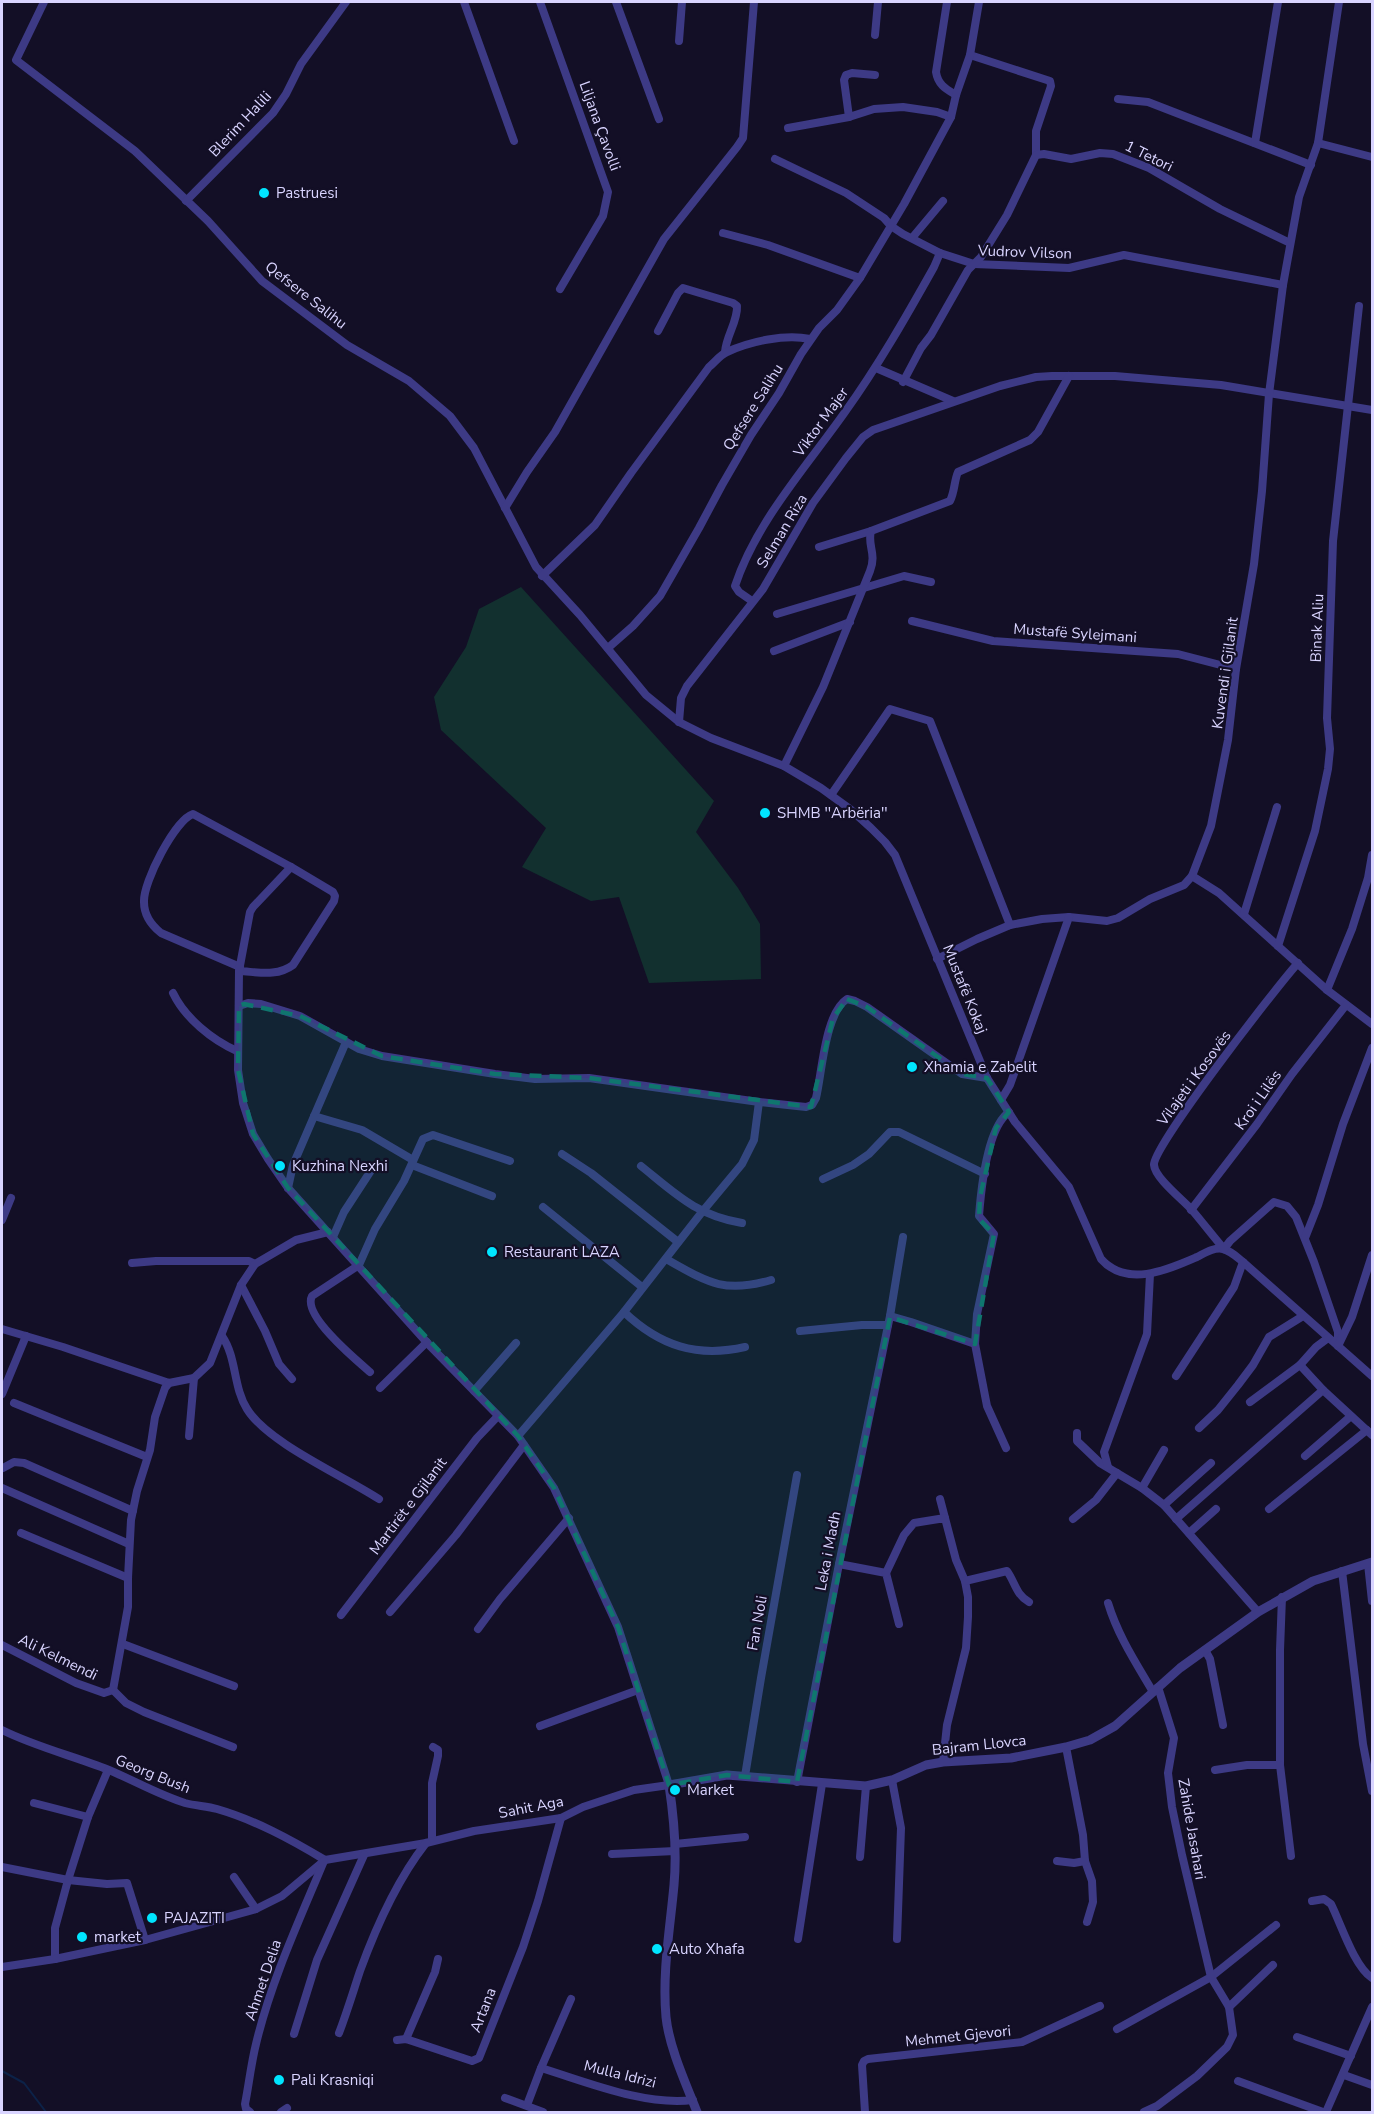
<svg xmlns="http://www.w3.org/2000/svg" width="1374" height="2114" viewBox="0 0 1374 2114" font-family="'Nunito Sans',sans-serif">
<rect width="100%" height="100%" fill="#130f26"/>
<polygon fill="#12302f" points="521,587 714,801 696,832 738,888 760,924 761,979 649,983 619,897 591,901 522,867 546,828 441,730 434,697 466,647 479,609"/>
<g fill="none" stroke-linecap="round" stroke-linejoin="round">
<polyline stroke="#0c2248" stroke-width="2" points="2,2071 24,2083 46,2112"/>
<g stroke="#3d3a85" stroke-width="8">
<path d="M44,2L16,60L135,151L208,221L262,281L347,345L409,381L450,416L474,448L536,567L580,615L646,695L679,722L711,738L784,766L821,788L850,809L871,828L885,842L895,855L987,1078L1015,1122L1069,1187L1101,1259C1127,1288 1167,1270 1197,1257C1205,1253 1214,1247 1223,1249C1231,1251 1237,1257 1243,1262L1372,1376"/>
<polyline points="464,2 514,141"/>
<polyline points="540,2 608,192 603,216 560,289"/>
<polyline points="616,2 659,119"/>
<path d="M947,2L936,72C938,85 946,89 956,95"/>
<polyline points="875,35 878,2"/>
<polyline points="679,41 682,2"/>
<polyline points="970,55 1050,81 1051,86 1036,131 1036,155"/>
<polyline points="1118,99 1148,102 1311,165"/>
<polyline points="849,117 844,80 846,75 852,73 875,75"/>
<polyline points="788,128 849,117 874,109 903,107 937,112 951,117"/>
<polyline points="1255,143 1278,2"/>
<polyline points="1318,143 1372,157"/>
<polyline points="775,159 846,193 884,218 891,226 903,234 940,253 974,264 1069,268 1124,255 1283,285"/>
<polyline points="186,201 273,113 286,94 301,64 346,2"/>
<polyline points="723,233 768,245 860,278"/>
<polyline points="912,238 943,201"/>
<path d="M658,331L678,293L683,288L733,303L737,306C738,321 726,336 725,352"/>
<polyline points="876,368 953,401"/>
<polyline points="903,382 921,348 931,335 968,270 981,257 1007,215 1036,155 1044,154 1071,159 1100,153 1113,154 1149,168 1220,209 1290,243"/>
<polyline points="505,508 527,472 555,432 664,239 737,147 743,138 754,2"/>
<polyline points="819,547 871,531"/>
<path d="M542,576L595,525L631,473L709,367C715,362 720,355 727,352C751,341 785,334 810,339"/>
<path d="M752,601L739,592L735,586C756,522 807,466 845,412C878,366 906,317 934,267L940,253"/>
<polyline points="777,614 904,576 931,582"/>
<polyline points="912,621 993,641 1178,654 1236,669"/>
<polyline points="608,648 633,626 660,596 699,528 722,485 751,435 779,393 801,354 819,328 837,310 860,278 904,204 951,117 956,95 970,55 979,2"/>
<polyline points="774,651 850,622"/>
<polyline points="679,722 681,698 687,686 763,589 813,503 846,458 863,437 873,430 1000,386 1036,377 1052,376 1115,376 1221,385 1372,410"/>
<path d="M784,766L823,687L870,571C877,553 867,546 871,531L950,501C955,491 954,481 958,472L1030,440L1038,432L1069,376"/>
<polyline points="831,795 890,709 930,721 1010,925"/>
<polyline points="1192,876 1219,893 1327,990 1372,1024"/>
<polyline points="1244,914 1277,807"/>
<polyline points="1278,946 1315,831 1328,769 1330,749 1327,718 1333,541 1359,306"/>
<polyline points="937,959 977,939 1010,925 1042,919 1069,917 1107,921 1118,918 1150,899 1184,885 1192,876 1211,826 1228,740 1236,669 1254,564 1262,491 1269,394 1283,285 1299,197 1318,143 1339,2"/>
<path d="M1298,963C1278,985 1152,1147 1154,1165C1155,1178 1182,1199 1192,1210C1203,1223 1213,1236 1224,1249L1230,1241L1274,1202L1287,1206L1296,1217L1314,1262L1338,1332V1346"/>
<path d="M239,971C258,972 277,977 293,965L334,901L335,896L333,892L291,867L193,814C175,820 143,882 144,902C144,915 151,925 161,933L240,967"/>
<polyline points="1327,990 1352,929 1368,878 1372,855"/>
<path d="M173,993C185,1018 212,1040 237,1051"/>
<path d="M239,1006L248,1003L261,1004L300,1016L359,1049L382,1056L495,1074L535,1079L589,1078L759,1102L806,1107L812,1105L816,1098C822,1073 825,1013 847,999L855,1001L867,1007L962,1074L987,1078"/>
<polyline points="1001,1100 1010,1085 1069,917"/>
<polyline points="314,1116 362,1130 413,1160"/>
<polyline points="562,1154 591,1173 678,1242"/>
<polyline points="412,1165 492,1196"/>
<path d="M641,1166C677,1195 696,1215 742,1223"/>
<polyline points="823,1179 853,1165 869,1154 890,1132 899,1132 985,1174"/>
<polyline points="288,1188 293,1165 346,1042"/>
<polyline points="543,1207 642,1287"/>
<polyline points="1191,1210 1257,1124 1292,1074 1346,1005"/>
<polyline points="2,1220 11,1198"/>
<polyline points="333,1237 344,1212 372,1169"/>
<polyline points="1305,1238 1318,1205 1343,1124 1372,1048"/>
<path d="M666,1259C707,1282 724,1294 771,1280"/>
<polyline points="132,1263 156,1261 249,1261 255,1264"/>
<polyline points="241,1285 265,1331 279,1364 292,1379"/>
<path d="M624,1312C660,1346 697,1358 745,1347"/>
<polyline points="890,1316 903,1237"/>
<polyline points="2,1329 63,1347 169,1383 194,1378 210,1363 241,1285 255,1264 296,1240 328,1232"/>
<polyline points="800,1331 862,1325 888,1325"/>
<path d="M222,1336C237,1358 233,1387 247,1409C268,1443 344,1476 379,1499"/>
<path d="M975,1344L977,1314L994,1234L979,1216C981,1190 987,1128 1009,1112"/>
<polyline points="1339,1344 1352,1317 1372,1255"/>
<polyline points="1300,1365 1323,1390 1372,1435"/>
<path d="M370,1372C356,1360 302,1315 312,1296L359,1265L375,1229L404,1181L423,1139L433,1135L510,1161"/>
<polyline points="1176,1376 1234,1287 1243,1262"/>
<polyline points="380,1388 427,1342"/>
<polyline points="474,1391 516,1343"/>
<polyline points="2,1394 26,1336"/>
<polyline points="1250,1402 1300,1365 1316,1347 1328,1338"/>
<polyline points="14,1403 147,1457"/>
<polyline points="1199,1428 1218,1410 1238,1385 1253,1365 1269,1337 1303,1316"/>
<polyline points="1077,1433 1077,1441 1100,1463 1142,1488 1164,1505 1258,1612"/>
<polyline points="189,1436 194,1378"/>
<polyline points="518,1436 624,1312 702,1212 742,1164 754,1140 759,1102"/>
<polyline points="1305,1456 1351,1416"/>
<polyline points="1108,1467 1104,1452 1147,1334 1150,1274"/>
<polyline points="3,1468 14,1462 24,1463 133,1511"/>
<polyline points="2,1488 129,1544"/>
<polyline points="1142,1488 1164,1450"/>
<polyline points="940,1499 945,1518"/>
<polyline points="1164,1505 1211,1463"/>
<polyline points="1269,1509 1367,1430"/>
<polyline points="1073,1519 1096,1500 1117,1473"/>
<polyline points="1176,1519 1323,1390"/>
<polyline points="21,1533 128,1578"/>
<polyline points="1189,1533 1216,1509"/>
<polyline points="839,1564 886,1573 899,1624"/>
<polyline points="1368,1564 1372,1601"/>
<polyline points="1342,1571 1363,1744 1372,1791"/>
<polyline points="886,1573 904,1535 914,1523 945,1518 956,1560 965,1581 968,1597 968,1617 966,1648 947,1725 943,1762"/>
<path d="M965,1581L1007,1571C1015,1582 1016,1595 1029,1602"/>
<polyline points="1282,1597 1280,1650 1280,1765 1291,1856"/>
<path d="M1108,1603C1118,1636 1136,1663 1153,1692"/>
<polyline points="390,1612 456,1535 524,1445"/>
<polyline points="341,1615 477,1438 498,1416"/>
<polyline points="478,1629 500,1599 569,1518"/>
<polyline points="123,1644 234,1686"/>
<polyline points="2,1645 76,1683 104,1693 113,1690"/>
<polyline points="1205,1650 1210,1659 1223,1725"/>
<polyline points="113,1690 128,1607 128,1578 131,1520 137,1491 150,1450 155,1417 165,1388 169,1383"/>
<polyline points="113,1690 126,1703 144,1712 233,1747"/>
<polyline points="540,1726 638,1690"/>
<path d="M2,1730C36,1747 74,1756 109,1770C135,1781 159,1795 185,1803C196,1806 207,1806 217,1809C255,1820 290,1839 325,1860"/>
<polyline points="1066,1747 1083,1835 1085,1861 1092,1881 1093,1902 1087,1922"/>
<polyline points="1215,1770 1247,1765 1280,1765"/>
<polyline points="745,1776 761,1678 797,1475"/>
<polyline points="892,1780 901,1828 897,1939"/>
<polyline points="797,1782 839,1564 890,1316 911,1322 975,1344 987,1406 1006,1448"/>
<polyline points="34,1803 88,1817"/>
<polyline points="432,1840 432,1783 438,1756 438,1750 433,1747"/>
<polyline points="675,1844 745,1837"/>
<polyline points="612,1854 675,1851"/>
<polyline points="860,1857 866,1786"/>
<polyline points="1057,1861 1074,1863 1085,1861"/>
<polyline points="2,1867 68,1880 107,1884 127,1883 145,1940"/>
<polyline points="234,1877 256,1909"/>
<path d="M1312,1901L1324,1899L1331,1904C1341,1924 1354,1966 1372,1978"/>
<polyline points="798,1939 822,1784"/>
<polyline points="55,1959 55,1928 68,1880 88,1817 108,1770"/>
<polyline points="2,1967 55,1959 145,1940 256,1909 282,1896 325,1860 426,1843 474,1831 561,1818 583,1807 634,1790 669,1785 618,1627 554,1488 518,1436 431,1347 288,1188 268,1159 253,1134 243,1103 238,1070 239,971 250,912 253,907 291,867"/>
<polyline points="1229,2007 1273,1965"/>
<polyline points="1117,2029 1211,1977 1276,1925"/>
<path d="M339,2033C347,2012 353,1992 360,1971C376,1927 397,1880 426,1843"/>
<polyline points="294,2034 317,1960 364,1855"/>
<polyline points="1297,2037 1351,2056"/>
<polyline points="406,2039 435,1972 438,1959"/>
<polyline points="397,2040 406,2039 472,2061 479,2058 523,1947 538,1901 561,1818"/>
<path d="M541,2068C587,2082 644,2106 693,2100"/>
<polyline points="1344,2075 1372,2085"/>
<polyline points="1238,2081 1323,2112"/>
<polyline points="505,2098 543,2112"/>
<polyline points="527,2105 541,2068 571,1999"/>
<path d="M250,2112L246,2109L245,2104C249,2084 251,2064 256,2044C271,1981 299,1921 324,1861"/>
<polyline points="281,2112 287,2108"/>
<polyline points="865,2112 862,2065 864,2061 868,2059 1022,2042 1100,2006"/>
<polyline points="1144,2112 1157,2106 1197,2076 1227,2047 1233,2035 1229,2007 1211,1977 1182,1855 1172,1807 1168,1773 1174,1738 1158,1687"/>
<polyline points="1326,2112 1372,2007"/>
</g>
<path stroke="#3d3a85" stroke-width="9" d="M697,2112C686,2084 669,2047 666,2017C662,1973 670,1929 674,1885C677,1852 674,1818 669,1785L727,1775L866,1786L892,1780L926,1765L943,1762L1011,1758L1066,1747L1090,1740L1115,1726L1180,1668L1258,1612L1313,1581L1372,1562"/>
</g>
<path fill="#0f766e" fill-opacity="0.2" stroke="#0f766e" stroke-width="4.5" stroke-dasharray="12 8" stroke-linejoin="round" d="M847,999L867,1007L962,1074L987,1078L1009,1112L996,1128L980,1197L979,1219L994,1234L975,1344L890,1317L797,1782L727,1775L669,1785L618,1627L554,1488L518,1436L288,1188L253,1134L238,1070L239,1006L244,1004L300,1016L382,1056L495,1074L589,1078L811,1107L833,1018Z"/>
<g fill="#00e5ff" stroke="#130f26" stroke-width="2">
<circle cx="264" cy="193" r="6"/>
<circle cx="765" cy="813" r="6"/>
<circle cx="912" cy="1067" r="6"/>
<circle cx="280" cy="1166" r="6"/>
<circle cx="492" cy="1252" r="6"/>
<circle cx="675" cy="1790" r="6"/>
<circle cx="152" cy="1918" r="6"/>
<circle cx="82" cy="1937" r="6"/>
<circle cx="657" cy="1949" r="6"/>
<circle cx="279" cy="2080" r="6"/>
</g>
<g text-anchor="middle" stroke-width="4.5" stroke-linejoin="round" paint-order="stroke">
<g font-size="15" fill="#d9d4ff" stroke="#130f26">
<text transform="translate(240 124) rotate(-47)" y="5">Blerim Halili</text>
<text transform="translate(600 126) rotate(70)" y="5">Liljana Çavolli</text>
<text transform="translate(1149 156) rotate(26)" y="5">1 Tetori</text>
<text transform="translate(1025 252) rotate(2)" y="5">Vudrov Vilson</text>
<text transform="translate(306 295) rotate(38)" y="5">Qefsere Salihu</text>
<text transform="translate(753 407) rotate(-58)" y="5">Qefsere Salihu</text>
<text transform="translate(821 422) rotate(-54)" y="5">Viktor Majer</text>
<text transform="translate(782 531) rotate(-59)" y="5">Selman Riza</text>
<text transform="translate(1317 628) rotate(-88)" y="5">Binak Aliu</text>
<text transform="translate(1075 633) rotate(4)" y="5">Mustafë Sylejmani</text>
<text transform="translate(1225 673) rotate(-82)" y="5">Kuvendi i Gjilanit</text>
<text transform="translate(965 989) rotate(68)" y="5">Mustafë Kokaj</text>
<text transform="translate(1194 1078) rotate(-54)" y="5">Vilajeti i Kosovës</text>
<text transform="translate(1258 1100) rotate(-55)" y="5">Kroi i Lilës</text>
<text transform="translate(408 1506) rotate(-53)" y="5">Martirët e Gjilanit</text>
<text transform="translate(828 1551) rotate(-79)" y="5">Leka i Madh</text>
<text transform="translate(757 1623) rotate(-80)" y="5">Fan Noli</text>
<text transform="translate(58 1657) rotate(26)" y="5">Ali Kelmendi</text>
<text transform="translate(979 1745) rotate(-6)" y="5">Bajram Llovca</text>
<text transform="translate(153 1774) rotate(22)" y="5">Georg Bush</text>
<text transform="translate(531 1807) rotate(-11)" y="5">Sahit Aga</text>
<text transform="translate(1192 1829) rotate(80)" y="5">Zahide Jasahari</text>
<text transform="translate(263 1980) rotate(-71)" y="5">Ahmet Delia</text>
<text transform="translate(483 2010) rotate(-69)" y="5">Artana</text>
<text transform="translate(958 2036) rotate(-6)" y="5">Mehmet Gjevori</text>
<text transform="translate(620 2074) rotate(14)" y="5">Mulla Idrizi</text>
</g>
<g font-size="15" fill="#d9d4ff" stroke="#130f26" text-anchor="start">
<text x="276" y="198">Pastruesi</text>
<text x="777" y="818">SHMB ''Arbëria''</text>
<text x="924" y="1072">Xhamia e Zabelit</text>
<text x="292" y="1171">Kuzhina Nexhi</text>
<text x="504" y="1257">Restaurant LAZA</text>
<text x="687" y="1795">Market</text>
<text x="164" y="1923">PAJAZITI</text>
<text x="94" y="1942">market</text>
<text x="669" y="1954">Auto Xhafa</text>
<text x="291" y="2085">Pali Krasniqi</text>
</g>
</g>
<rect width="1374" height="2114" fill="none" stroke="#d9d4ff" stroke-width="6"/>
</svg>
